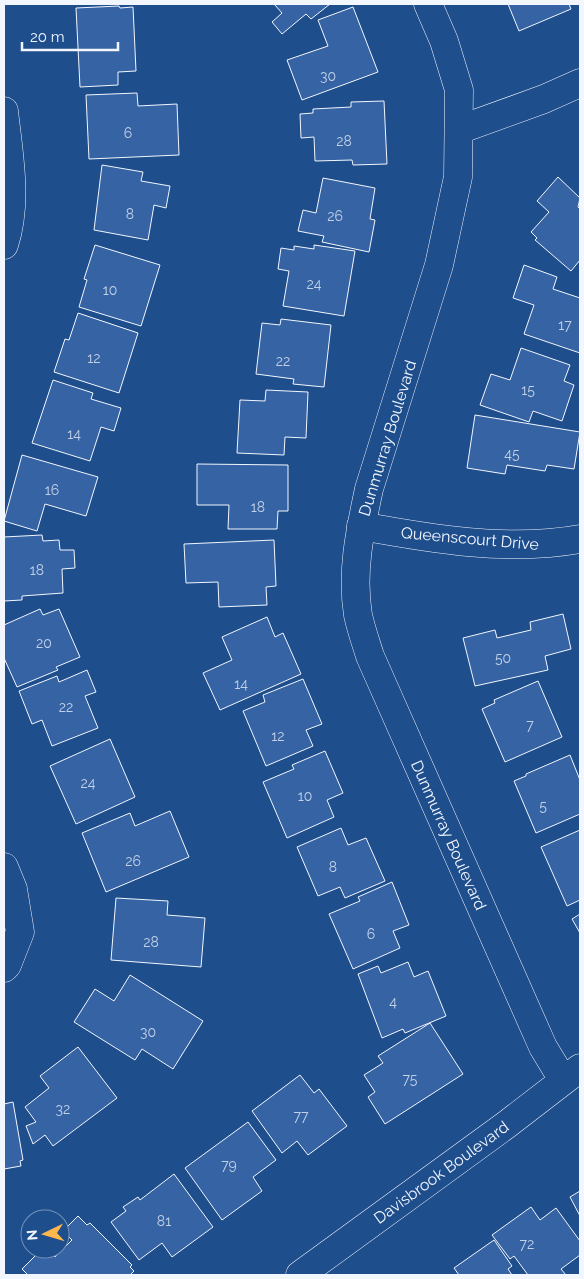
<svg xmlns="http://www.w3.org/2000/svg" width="584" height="1279" viewBox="0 0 584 1279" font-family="Raleway,sans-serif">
<rect width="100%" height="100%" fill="#1f4e8c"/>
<g fill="#3563a3" stroke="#f2f6ff">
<polygon points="274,4 330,4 311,19 306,14 282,34 272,22 282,13"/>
<polygon points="508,4 569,4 571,9 519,31"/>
<polygon points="119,6 120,8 133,7 136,71 118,72 118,85 80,87 76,8"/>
<polygon points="353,7 378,72 302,100 287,60 328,46 318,20"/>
<polygon points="137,93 138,106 177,104 179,155 89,159 86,95"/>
<polygon points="384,101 387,164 353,165 352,160 315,161 314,137 301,138 300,114 313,113 313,109 351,107 351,102"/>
<polygon points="102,165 143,172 141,181 170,186 166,208 154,205 148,240 94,230"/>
<polygon points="558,177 580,198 578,207 580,209 580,260 571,271 535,240 537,238 531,232 549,212 537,201"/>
<polygon points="323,178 375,188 370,219 375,220 369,252 322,242 324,236 298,231 303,210 316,213"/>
<polygon points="95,245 160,265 141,326 79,307 87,280 84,279"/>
<polygon points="314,245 355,251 344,316 283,306 289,271 278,269 281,248 294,250 294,246 314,249"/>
<polygon points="524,265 557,277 553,289 580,298 580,353 524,334 534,305 513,298"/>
<polygon points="78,313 138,333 119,393 54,372 65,339 69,340"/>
<polygon points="281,319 331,325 324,387 293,384 294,379 256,374 262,323 280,325"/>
<polygon points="521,348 570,365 564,381 574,385 562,421 533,411 529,422 480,405 491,374 510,380"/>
<polygon points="53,380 93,393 91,399 121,408 114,431 101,427 90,461 32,443"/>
<polygon points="266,390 308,392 306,438 285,437 284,455 237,453 240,400 265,401"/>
<polygon points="475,415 580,432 574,469 547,465 545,471 507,465 505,474 467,468"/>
<polygon points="22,455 98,477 86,516 45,504 37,531 4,521"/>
<polygon points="197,464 288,465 288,511 278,511 277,529 228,529 229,505 197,505"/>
<polygon points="42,535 43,541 59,540 60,550 74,550 75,568 62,569 63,593 22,596 22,600 4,601 4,537"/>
<polygon points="274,540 276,586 266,587 267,605 219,607 218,582 186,583 184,544"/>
<polygon points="40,609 43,615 59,609 80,657 56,667 58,670 17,687 4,658 4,625"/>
<polygon points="563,614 571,649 545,656 548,670 475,686 463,638 495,630 497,638 531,630 530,622"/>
<polygon points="267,617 275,637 283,633 301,674 220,710 203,673 232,660 222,637"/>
<polygon points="87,670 96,692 85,696 98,728 52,746 42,720 32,724 19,691 57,676 59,682"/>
<polygon points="303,679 322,724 306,730 313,746 266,766 243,711 265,702 263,695"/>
<polygon points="538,681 562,737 505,762 482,709 495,703 494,700"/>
<polygon points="110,739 135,797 76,824 50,766"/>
<polygon points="325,751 343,793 327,800 334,817 287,838 263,782 294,769 292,765"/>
<polygon points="570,755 580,780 580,814 536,833 514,781 526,776 526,774"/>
<polygon points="170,811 189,857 106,892 82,833 130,813 135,826"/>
<polygon points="341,828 348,845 366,838 385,881 345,898 340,887 318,896 297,847"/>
<polygon points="580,830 580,900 567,906 541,847"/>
<polygon points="392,882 409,925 393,931 400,948 353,969 329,914 360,901 358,897"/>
<polygon points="116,898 168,901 167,915 205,918 201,967 111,960"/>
<polygon points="580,914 580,933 572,919"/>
<polygon points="408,962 414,977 428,971 446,1016 405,1033 403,1029 382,1038 358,974 378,966 381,973"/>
<polygon points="130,975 203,1021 173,1069 142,1049 135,1060 74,1022 95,989 114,1001"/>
<polygon points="430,1023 463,1074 385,1124 368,1097 375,1092 364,1075 383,1063 378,1056"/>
<polygon points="78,1047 117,1098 53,1146 45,1135 33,1144 26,1126 36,1122 25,1107 49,1088 40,1076"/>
<polygon points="300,1075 314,1093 319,1089 347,1126 308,1155 297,1141 282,1153 252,1111"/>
<polygon points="13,1102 23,1160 20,1161 21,1166 4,1169 4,1104"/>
<polygon points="248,1122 276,1160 253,1177 262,1191 222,1220 185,1168"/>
<polygon points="174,1174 213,1227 172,1257 162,1243 139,1260 111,1222 126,1211 123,1207 138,1197 140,1200"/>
<polygon points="580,1191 580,1216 570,1197"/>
<polygon points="531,1207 540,1220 556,1208 580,1241 580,1255 561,1269 566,1275 528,1275 514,1256 510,1259 492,1235"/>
<polygon points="78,1216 87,1225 90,1223 132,1265 130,1267 134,1271 130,1275 28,1275 22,1269 42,1249 48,1249 55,1257 72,1240 63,1231"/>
<polygon points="494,1240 512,1266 508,1269 512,1275 459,1275 454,1268"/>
</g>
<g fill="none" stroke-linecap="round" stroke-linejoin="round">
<g stroke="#f2f6ff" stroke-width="29">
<g id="minor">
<path d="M428,4L444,41L459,90L458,177L439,265L369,489C360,531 351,572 358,615C361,629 366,643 370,656L543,1047L563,1080"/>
<path d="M4,111C9,156 18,202 4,245"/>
<polyline points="461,129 544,99 580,83"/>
<path d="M361,526C432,539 508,552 580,539"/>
<polyline points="4,867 13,889 20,932 7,965 4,968"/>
<polyline points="300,1275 506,1125 580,1068"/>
</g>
</g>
<use href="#minor" stroke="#1f4e8c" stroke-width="28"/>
</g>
<g text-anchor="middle" stroke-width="4" stroke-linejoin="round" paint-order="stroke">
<g font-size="14" fill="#c3d1e8">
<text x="328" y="81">30</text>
<text x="128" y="138">6</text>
<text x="344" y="146">28</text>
<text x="130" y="219">8</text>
<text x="335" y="221">26</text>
<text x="314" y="289">24</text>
<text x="110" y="295">10</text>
<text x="565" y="330">17</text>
<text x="94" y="363">12</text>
<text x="283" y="366">22</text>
<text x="528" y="395">15</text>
<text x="74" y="439">14</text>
<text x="512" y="459">45</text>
<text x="52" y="495">16</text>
<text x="258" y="512">18</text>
<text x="37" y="575">18</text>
<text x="44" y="648">20</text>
<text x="503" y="663">50</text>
<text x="241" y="689">14</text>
<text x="66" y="712">22</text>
<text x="530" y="730">7</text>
<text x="278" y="741">12</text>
<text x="88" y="788">24</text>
<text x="305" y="801">10</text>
<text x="543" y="811">5</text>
<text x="133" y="866">26</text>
<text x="333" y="872">8</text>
<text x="371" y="939">6</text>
<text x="151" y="947">28</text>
<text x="393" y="1007">4</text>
<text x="148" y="1037">30</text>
<text x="410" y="1084">75</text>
<text x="63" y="1114">32</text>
<text x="301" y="1121">77</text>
<text x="229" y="1170">79</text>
<text x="164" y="1226">81</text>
<text x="527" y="1249">72</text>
</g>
<g font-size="16" fill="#f2f6ff" stroke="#1f4e8c">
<text transform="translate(387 438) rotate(-73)" y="6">Dunmurray Boulevard</text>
<text transform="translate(470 538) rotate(5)" y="6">Queenscourt Drive</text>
<text transform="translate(449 835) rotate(66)" y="6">Dunmurray Boulevard</text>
<text transform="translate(441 1172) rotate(-36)" y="6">Davisbrook Boulevard</text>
</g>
</g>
<rect width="584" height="1279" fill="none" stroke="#f2f6ff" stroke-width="10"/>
<g transform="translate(45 1234) rotate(265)"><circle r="24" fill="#1f4e8c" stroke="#7391ba"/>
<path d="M0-4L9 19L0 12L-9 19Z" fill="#ffb74d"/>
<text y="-8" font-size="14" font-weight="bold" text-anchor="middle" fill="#f2f6ff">N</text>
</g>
<path d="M22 42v8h96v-8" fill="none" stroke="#f2f6ff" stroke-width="2.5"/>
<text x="30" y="42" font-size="15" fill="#f2f6ff" stroke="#1f4e8c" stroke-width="4" paint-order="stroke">20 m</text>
</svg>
